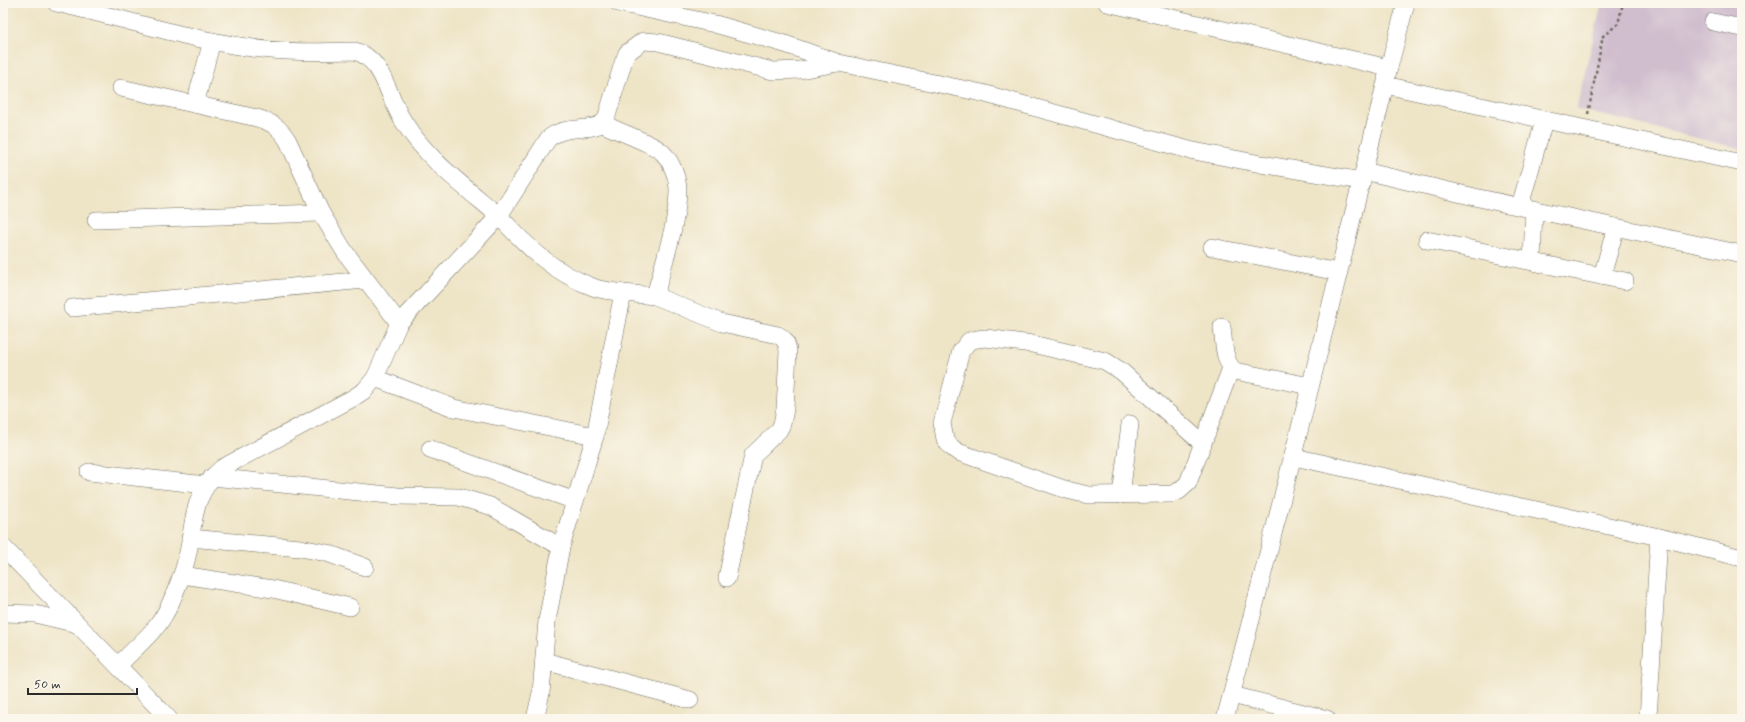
<svg xmlns="http://www.w3.org/2000/svg" width="1745" height="722" viewBox="0 0 1745 722" font-family="Mynerve,sans-serif">
<rect width="100%" height="100%" fill="#fbf7ec"/>
<filter id="ink" filterUnits="userSpaceOnUse"><feTurbulence type="fractalNoise" baseFrequency=".025" numOctaves="2"/><feDisplacementMap in="SourceGraphic" scale="8" xChannelSelector="R" yChannelSelector="G"/><feConvolveMatrix kernelMatrix="1 2 1 2 8 2 1 2 1" color-interpolation-filters="sRGB"/></filter>
<filter id="wash" filterUnits="userSpaceOnUse"><feTurbulence type="fractalNoise" baseFrequency=".012" numOctaves="4" result="noise"/><feDisplacementMap in="SourceGraphic" scale="16" xChannelSelector="R" yChannelSelector="G"/><feGaussianBlur stdDeviation="0.9" result="paint"/><feColorMatrix in="noise" values="0 0 0 0 0 0 0 0 0 0 0 0 0 0 0 0 0 1.4 0 .05"/><feComposite in="paint" operator="in"/></filter>
<g filter="url(#wash)">
<rect width="100%" height="100%" fill="#eee4c6"/>
<polygon fill="#d0bdce" points="1602,3 1742,3 1742,149 1576,109"/>
</g>
<g filter="url(#ink)">
<g fill="none" stroke-linecap="round" stroke-linejoin="round">
<g stroke="#6f6c61" stroke-width="18">
<g id="minor">
<path d="M56,3C119,17 182,38 246,47C282,53 319,52 355,51C383,59 388,96 402,119C425,158 465,187 499,216L399,323L375,378"/>
<polyline points="618,3 715,24 785,44 839,63 982,93 1189,150 1261,164 1362,181"/>
<polyline points="1107,3 1389,68"/>
<polyline points="1713,22 1742,28"/>
<polyline points="1386,79 1406,3"/>
<path d="M121,88L257,118C272,122 280,128 288,141L321,213L345,252L399,323"/>
<polyline points="195,104 212,41"/>
<path d="M603,124C620,132 643,140 658,149C670,157 677,175 678,189C678,222 663,264 655,296"/>
<polyline points="1364,171 1479,198 1742,254"/>
<polyline points="1520,206 1544,121"/>
<polyline points="96,220 321,213"/>
<polyline points="1427,240 1625,281"/>
<polyline points="1212,247 1338,272"/>
<polyline points="1532,261 1534,209"/>
<polyline points="1602,276 1616,227"/>
<path d="M623,293L655,296L722,323L778,335C785,339 787,343 788,351L785,409L782,424L779,430L753,455L727,578"/>
<polyline points="72,308 365,280"/>
<path d="M1222,327C1224,341 1223,362 1235,371L1310,386"/>
<path d="M595,436L623,293C614,291 602,291 593,287C554,273 526,246 499,216L548,139C566,122 595,135 606,119L623,63L627,53L643,41L658,42L773,71L800,70L838,63"/>
<polyline points="1203,444 1121,371 1105,361 1032,344 986,338 977,339 969,341 961,351 942,423 945,439 950,446 958,452 1067,490 1088,495 1172,494 1179,491 1188,483 1231,368"/>
<polyline points="430,449 575,501"/>
<polyline points="1294,457 1659,537 1742,558"/>
<polyline points="89,472 206,485"/>
<polyline points="212,477 398,496 459,497 490,506 561,547"/>
<polyline points="1121,495 1130,424"/>
<polyline points="190,538 300,548 327,553 365,567"/>
<polyline points="3,547 169,719"/>
<polyline points="182,575 273,589 350,607"/>
<polyline points="3,613 35,614 77,624"/>
<polyline points="544,661 690,700"/>
<path d="M119,665C131,652 145,640 157,626C168,612 175,593 181,577C198,535 184,501 222,468L353,398L365,390L375,378L454,408L595,436L561,547L547,621L541,693L535,719"/>
<polyline points="1232,695 1327,719"/>
<path d="M1225,719C1281,508 1333,297 1385,85L1742,163"/>
<polyline points="1648,719 1659,537"/>
</g>
</g>
<polyline stroke="#6f6c61" stroke-width="2.5" stroke-dasharray="3 3" stroke-linecap="butt" points="1588,114 1603,36 1618,24 1623,3"/>
<use href="#minor" stroke="#fff" stroke-width="17"/>
</g>
</g>
<rect width="1745" height="722" fill="none" stroke="#fbf7ec" stroke-width="16"/>
<path d="M28 688v6h109v-6" fill="none" stroke="#2b2b2b" stroke-width="2"/>
<text x="34" y="688" font-size="12" fill="#2b2b2b" stroke="#fbf7ec" stroke-width="3" paint-order="stroke">50 m</text>
</svg>
